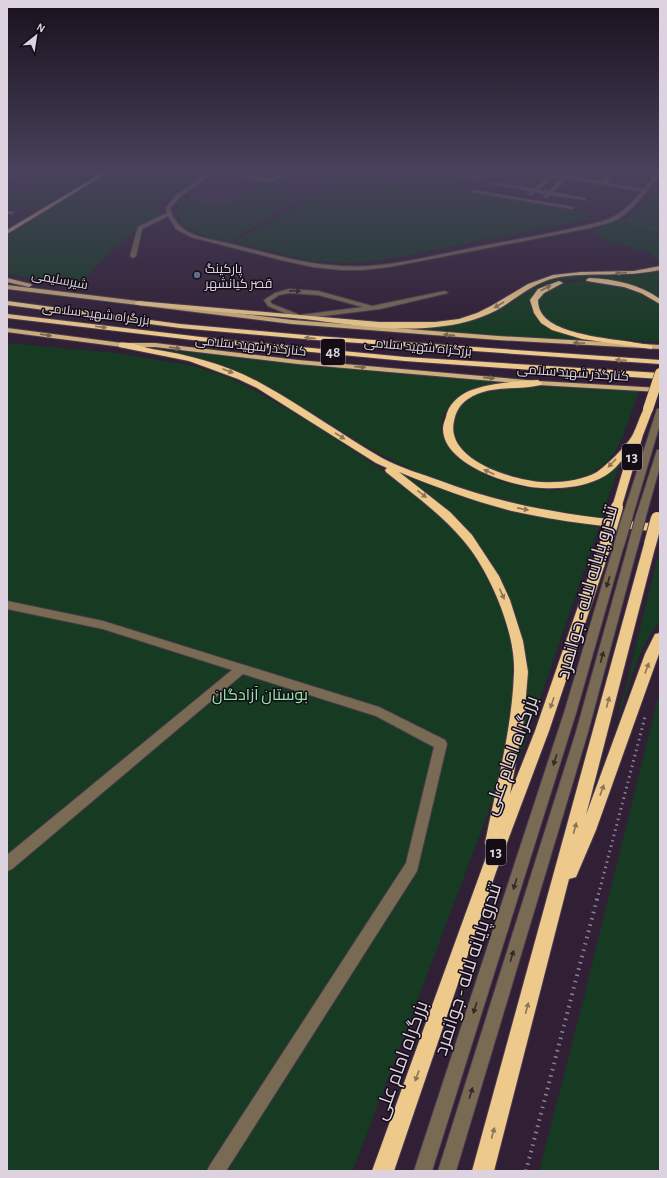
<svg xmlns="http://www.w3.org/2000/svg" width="667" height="1178" viewBox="0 0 667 1178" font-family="'Alegreya Sans',Cairo,sans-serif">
<rect width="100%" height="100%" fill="#301f35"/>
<polygon fill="#3e2944" points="221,178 230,178 265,184 222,206 187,199 209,180"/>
<g fill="#163a22">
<path d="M43,172H98L36,209H7V189C24,192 23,193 39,183L34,181Z"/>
<path d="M112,172H194L189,176L192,178L160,202L158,218C127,234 100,258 80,286L7,274V234Z"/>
<polygon points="418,172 464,179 451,189 578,212 593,219 382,260 351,263 313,261 238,243 237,240 352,175 401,184"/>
<path d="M265,184H275L277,189L306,195L229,242C210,238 164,228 181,200L187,199L222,206Z"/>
<polygon points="660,187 660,260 652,257 651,252 635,250 633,247 604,240 590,228 634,216"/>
<path d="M660,271V299C648,289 633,286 618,283C599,279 533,272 530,303C529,310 536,318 542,322C565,339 594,340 621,343L504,336L414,329C443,327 471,324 497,310C517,300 534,284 556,279C590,272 626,279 660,271Z"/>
<path d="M583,281C608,282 641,286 660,305V338L658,342L607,339L568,331L548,321L539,313L537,299L539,295L559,284Z"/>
<polygon points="7,343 118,353 194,366 230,378 250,388 315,425 415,492 477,550 502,603 512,642 517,682 501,775 487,816 353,1171 7,1171"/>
<path d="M159,349L251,359L523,383C512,383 501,382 490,385C462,390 428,413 447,444C471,482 548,500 588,484C596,481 616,459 624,452L601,519C532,508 461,494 398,463C345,438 299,400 246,375C219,362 189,356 159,349Z"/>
<polygon points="517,386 639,391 622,439 616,450 606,463 587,477 578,480 549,484 515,479 475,462 457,445 451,425 458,407 468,398 483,392"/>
<path d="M393,470C459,501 529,515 599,527L524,746L506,790L524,660L477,544Z"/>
<path d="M660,548V622C637,646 626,697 615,729Z"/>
<polygon points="660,693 660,1171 539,1171 583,1001 656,705"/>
</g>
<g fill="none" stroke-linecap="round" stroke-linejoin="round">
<g stroke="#4c3c50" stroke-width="2">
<g id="minor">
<polygon points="11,172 15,172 12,176 7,176 7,174"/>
<polygon points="259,172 280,175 286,172 291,172 271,182 242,177 215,175 217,174 242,175 270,180 277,176"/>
<polygon points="436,172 446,172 478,178 485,172 490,172 479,180"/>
<path d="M530,172H540L603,182L608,172H612L611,177L607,183L644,189L658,172H660V176C646,190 635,209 618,219C609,224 599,225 590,228L389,267L362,270H341L313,267L285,261L191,237L176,229L168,216L142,229L136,256L133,258L130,256L138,227L167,213L166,208L176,195L203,177L205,179L180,197L170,208C177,237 206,238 231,244C267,253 303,264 341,266C383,269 426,257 467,249C512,240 559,233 603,221C620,216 631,204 642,191L567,179L553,192L584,198L586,200L551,195L546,198L544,197L546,194L536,192L531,195L529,194L531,191L490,183L492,182L534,189L548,176ZM553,177L562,178L549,191L538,190Z"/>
<polygon points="574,172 584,172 602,176 600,177"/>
<polygon points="474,190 572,207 574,208 572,209 472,192"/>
<polygon points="7,211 13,212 13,213 11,214 7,213"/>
<path d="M289,289L318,291L372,306L445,291L448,293L380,309L299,319L268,306L264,300L275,293ZM289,293L318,295L363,307L300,315L272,304L270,301L279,295Z"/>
<polygon points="657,409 660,409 660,424 633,515 631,517 625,517 623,515"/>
<polygon points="657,450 660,450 660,466 646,516 641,519 636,516"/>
<polygon points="619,542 624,545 576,713 432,1171 414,1171 564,713 614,545"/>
<polygon points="632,546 637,549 588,732 456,1171 438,1171 576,732 627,549"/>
<polygon points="7,601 103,621 379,707 445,740 447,744 417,871 226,1171 207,1171 210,1165 406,863 434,747 376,716 243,674 12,869 7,871 7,855 232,670 103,629 7,609"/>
</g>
</g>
<g stroke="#4c3c50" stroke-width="2">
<g id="major">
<polygon points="104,172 109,172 7,234 7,230"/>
<polygon points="7,278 31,284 32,285 29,287 7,282"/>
<polygon points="7,285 292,320 498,336 660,345 660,349 498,340 292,324 7,289"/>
<polygon points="7,328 122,343 155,343 298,360 538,381 660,388 660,392 538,385 298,364 155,347 122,347 7,332"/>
</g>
</g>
<g stroke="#4c3c50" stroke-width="2">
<g id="highway">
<path d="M660,266V270C625,278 589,271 555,278C533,283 516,299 497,310C478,320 457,325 436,327C392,332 347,324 304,319C248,314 193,310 138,305L134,303L138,301L379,322H435L459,319L477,313L491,306L528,284L553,275L581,272L634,271Z"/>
<path d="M589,278C614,279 639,284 660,299V304L641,293L624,287L587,281L586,280Z"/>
<path d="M559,281L563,283L561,284L544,293L538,300C538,304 539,309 541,312C554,337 622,339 649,345H652V349L582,339L552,330L541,323L534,313L530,300L538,289Z"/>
<polygon points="7,301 180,324 316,336 660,360 660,364 316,340 180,328 7,305"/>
<polygon points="7,314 218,339 405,357 660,373 660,379 405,361 218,343 7,318"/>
<path d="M119,343C128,341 142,347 152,349C190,355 229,365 264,385C304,407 342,435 382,458C400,468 422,474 441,481C512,508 585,518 660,524V532C610,527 561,522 512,511C473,501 436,487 399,472L450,512L472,535L499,576L510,600L523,641L528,672L524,719L510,794L535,731L603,534L605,531H613L615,534L549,731L496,872L394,1171H372L489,849L485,843C496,787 512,730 514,673C516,633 490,571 463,540C441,514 413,494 386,472L385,470L387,468L376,463L257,388L238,379L189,361L119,347Z"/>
<path d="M538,380L542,383L541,385C517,391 490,384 468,399C459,405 456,412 454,421C445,460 513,480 541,482C559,483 581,481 597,472C607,465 630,443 634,432C638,424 640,415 645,407H651L653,409L643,435L621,509H613L612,507L628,453C620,463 611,474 599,479C582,487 561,489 542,488C513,487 442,465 443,428C443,425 445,420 446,417C448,405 458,396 469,391C491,382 515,382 538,380Z"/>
<polygon points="650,540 654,541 656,544 586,815 645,654 655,634 660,633 660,651 596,830 576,877 569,879 494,1171 472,1171 644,544 646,541"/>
</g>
</g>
<polyline stroke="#8e8092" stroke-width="1" stroke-dasharray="0.5 1.5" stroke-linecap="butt" points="628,220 660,231"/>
<polyline stroke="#8e8092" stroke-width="3" stroke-dasharray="1.5 4" stroke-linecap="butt" points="597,900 645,717"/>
<polyline stroke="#8e8092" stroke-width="4" stroke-dasharray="1.5 5" stroke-linecap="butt" points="526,1171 597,899"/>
<use href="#minor" fill="#796b53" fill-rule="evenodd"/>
<use href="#major" fill="#ccaf7c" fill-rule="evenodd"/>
<use href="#highway" fill="#edca8c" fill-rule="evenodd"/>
<g stroke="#4c3c50" stroke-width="12" stroke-linecap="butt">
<g id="minor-bridge">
<polyline points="619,545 628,515"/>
<polyline points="632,549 641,516"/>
</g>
</g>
<g stroke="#4c3c50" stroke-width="11" stroke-linecap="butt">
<polyline id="highway-bridge-far1" points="648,409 660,373"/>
</g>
<g stroke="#4c3c50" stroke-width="14" stroke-linecap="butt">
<g id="highway-bridge">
<polyline points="609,534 617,507"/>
<polyline points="650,544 657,518"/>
</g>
</g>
<use href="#minor-bridge" stroke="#796b53" stroke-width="10"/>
<use href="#highway-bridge-far1" stroke="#edca8c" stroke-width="10"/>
<use href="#highway-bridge" stroke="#edca8c" stroke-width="12"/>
</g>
<defs><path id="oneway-solid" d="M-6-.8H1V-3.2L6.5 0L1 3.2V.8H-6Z"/></defs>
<g fill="#8b7557">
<use href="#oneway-solid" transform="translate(621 273) rotate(178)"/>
<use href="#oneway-solid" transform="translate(546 288) rotate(-27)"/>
<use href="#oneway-solid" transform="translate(499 305) rotate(149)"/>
<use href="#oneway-solid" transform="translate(101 327) rotate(7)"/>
<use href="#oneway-solid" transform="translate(310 338) rotate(-175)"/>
<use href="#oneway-solid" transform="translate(621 360) rotate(-177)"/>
<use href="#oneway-solid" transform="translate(228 371) rotate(21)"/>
<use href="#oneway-solid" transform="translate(340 436) rotate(32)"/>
<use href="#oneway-solid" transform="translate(612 463) rotate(134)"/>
<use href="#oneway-solid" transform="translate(489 472) rotate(-155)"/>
<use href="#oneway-solid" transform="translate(422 494) rotate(38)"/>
<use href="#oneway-solid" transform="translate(523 509) rotate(11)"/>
<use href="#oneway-solid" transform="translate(502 594) rotate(66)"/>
<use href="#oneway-solid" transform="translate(647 668) rotate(-70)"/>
<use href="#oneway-solid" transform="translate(608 702) rotate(-75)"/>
<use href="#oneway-solid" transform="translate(552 703) rotate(109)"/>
<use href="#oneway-solid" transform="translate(602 790) rotate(-70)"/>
<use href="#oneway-solid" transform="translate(575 828) rotate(-75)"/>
<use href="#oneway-solid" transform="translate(527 1008) rotate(-75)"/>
<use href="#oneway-solid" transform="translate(417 1076) rotate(110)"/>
<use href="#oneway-solid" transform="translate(493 1133) rotate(-75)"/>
</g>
<g fill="#322928">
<use href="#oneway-solid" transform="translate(295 291) rotate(1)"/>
<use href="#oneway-solid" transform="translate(608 582) rotate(107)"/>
<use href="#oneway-solid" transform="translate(602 657) rotate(-75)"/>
<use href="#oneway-solid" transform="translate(555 760) rotate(108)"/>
<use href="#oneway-solid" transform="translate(515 884) rotate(108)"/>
<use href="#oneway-solid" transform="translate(512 956) rotate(-73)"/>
<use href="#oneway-solid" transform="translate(475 1008) rotate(108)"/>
<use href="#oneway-solid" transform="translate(471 1093) rotate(-73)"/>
</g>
<g fill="#79664e">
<use href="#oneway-solid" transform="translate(46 335) rotate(8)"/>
<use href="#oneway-solid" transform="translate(449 335) rotate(-176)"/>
<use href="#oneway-solid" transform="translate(579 343) rotate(-177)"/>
<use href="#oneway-solid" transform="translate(175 348) rotate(8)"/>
<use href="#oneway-solid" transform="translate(360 367) rotate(5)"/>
<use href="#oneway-solid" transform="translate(489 378) rotate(5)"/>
</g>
<linearGradient id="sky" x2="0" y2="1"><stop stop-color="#1a111d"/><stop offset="0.51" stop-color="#48425c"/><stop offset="1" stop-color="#48425c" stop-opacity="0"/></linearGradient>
<rect width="667" height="337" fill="url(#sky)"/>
<circle fill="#5c6f8a" stroke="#140d16" stroke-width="1.5" cx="197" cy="275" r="4"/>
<g text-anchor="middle" stroke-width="3" stroke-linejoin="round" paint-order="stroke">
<g font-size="13" fill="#ddd2e0" stroke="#140d16" text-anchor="start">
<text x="205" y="273">پارکینگ<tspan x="205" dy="15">قصر کیانشهر</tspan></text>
</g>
<g font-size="13" fill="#ddd2e0" stroke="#140d16">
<text transform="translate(60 279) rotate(11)" y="5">شیرسلیمی</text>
<text transform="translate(96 313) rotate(7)" y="5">بزرگراه شهید سلامی</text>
<text transform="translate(251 345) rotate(6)" y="5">کنارگذر شهید سلامی</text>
<text transform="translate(418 346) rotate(5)" y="5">بزرگراه شهید سلامی</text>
<text transform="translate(573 372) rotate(4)" y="5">کنارگذر شهید سلامی</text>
</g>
<g fill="#140d16" stroke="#a197a3" stroke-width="1">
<rect x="321" y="339" width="24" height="26" rx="3"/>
<rect x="622" y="444" width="20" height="26" rx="3"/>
<rect x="486" y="839" width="20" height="26" rx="3"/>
</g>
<g font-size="15" font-weight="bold" fill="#ddd2e0">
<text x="333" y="357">48</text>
<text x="632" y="462">13</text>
<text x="496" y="857">13</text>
</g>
<g font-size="16" fill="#90e5a9" stroke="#140d16">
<text x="260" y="700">بوستان آزادگان</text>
</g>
<g font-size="19" fill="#ddd2e0" stroke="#140d16">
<text transform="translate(586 592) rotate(-74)" y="7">تندرو پایانه لاله - جوانمرد</text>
<text transform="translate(510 755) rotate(-70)" y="7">بزرگراه امام علی</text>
<text transform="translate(467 969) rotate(-72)" y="7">تندرو پایانه لاله - جوانمرد</text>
<text transform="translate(400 1060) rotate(-70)" y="7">بزرگراه امام علی</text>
</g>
</g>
<rect width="667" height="1178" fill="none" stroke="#ddd2e0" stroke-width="16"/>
<g transform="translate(36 36) rotate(30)" stroke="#140d16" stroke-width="3" paint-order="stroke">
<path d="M0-3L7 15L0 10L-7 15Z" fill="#ddd2e0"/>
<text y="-6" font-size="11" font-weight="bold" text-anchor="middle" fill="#ddd2e0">N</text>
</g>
</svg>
